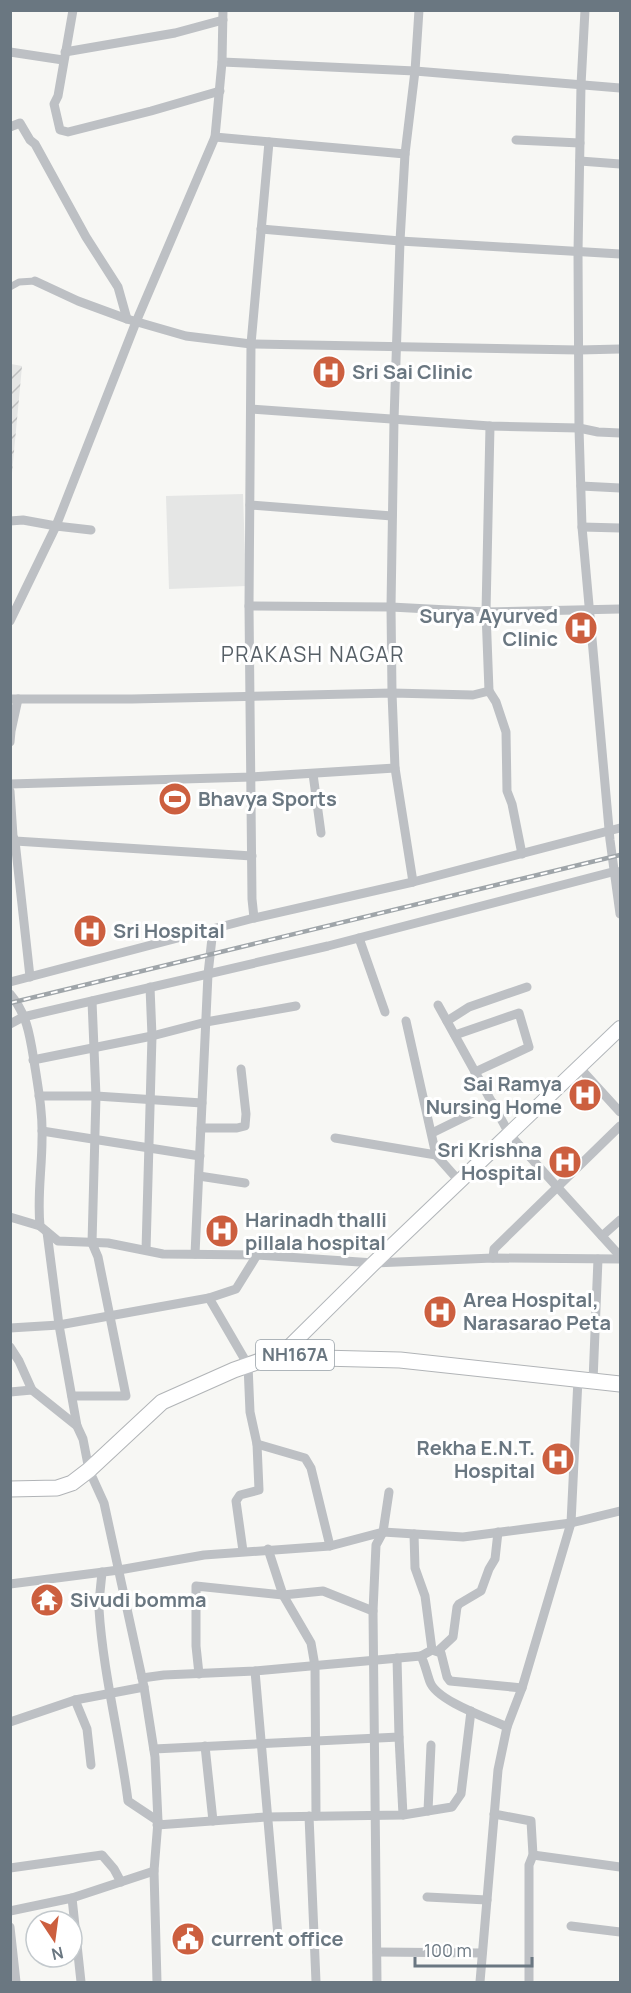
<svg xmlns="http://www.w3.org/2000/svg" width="631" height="1993" viewBox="0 0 631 1993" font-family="Manrope,sans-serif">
<defs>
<pattern id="industrial-furrows" width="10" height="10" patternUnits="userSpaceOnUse" patternTransform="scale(1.5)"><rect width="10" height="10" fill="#e5e6e5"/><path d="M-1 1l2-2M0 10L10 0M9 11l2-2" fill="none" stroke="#bebfbf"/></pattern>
</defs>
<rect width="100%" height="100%" fill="#f7f7f4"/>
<polygon fill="#e5e6e5" points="243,494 246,586 169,589 166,496"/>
<polygon fill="url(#industrial-furrows)" points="11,364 22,366 12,473 10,473"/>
<polygon fill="#d7dbd4" points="166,788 185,788 186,810 163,810"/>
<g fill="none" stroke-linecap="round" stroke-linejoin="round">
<g stroke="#b2b6ba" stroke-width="16">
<polyline id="secondary" points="283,1353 374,1263 620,1028"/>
</g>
<g stroke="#b1b4b7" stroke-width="17">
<polyline id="trunk" points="10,1489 57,1488 72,1483 89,1470 162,1402 234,1370 283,1353 321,1358 400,1360 620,1384"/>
</g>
<polyline stroke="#bdc0c4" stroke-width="7" points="10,287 19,282 35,281"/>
<g stroke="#bdc0c4" stroke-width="9">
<polyline points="73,10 58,96 54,104 60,130 68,132 151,111 220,91"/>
<polyline points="585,10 581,85 578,252 579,428 582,527 610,840 620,914"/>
<polyline points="10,52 63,60"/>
<polyline points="65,52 175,33 223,20"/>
<polyline points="222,62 415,71 620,88"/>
<polyline points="10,127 20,123 30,140 35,144 86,237 118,287 127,319"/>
<polyline points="215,137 405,154"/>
<polyline points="516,140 580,143"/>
<polyline points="580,161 620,164"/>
<polyline points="261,229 400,241 620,254"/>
<polyline points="35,281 78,301 127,319 186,336 251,344 579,350 620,349"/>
<polyline points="251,409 490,426 579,428 598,432 620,433"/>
<polyline points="581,486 620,488"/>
<polyline points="250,505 392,516"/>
<polyline points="10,521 23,520 56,526 136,322 215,137 222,62 223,10"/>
<polyline points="582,527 620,528"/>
<polyline points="249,606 391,607 486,612 620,609"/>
<polyline points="10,621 56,526 91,530"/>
<polyline points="489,691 486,612 490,426"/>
<polyline points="10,699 132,699 392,693 473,695 489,691 496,702 506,732 507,791 512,804 522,854"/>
<polyline points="10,742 11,731 18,699"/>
<polyline points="313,774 321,833"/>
<polyline points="10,784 252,777 395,768"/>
<polyline points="10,791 13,836 15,841 252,856"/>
<polyline points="10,841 15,841 30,977"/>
<polyline points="413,882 395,768 392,693 391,607 394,420 400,241 405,154 415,71 419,10"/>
<polyline points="254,918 252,899 249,606 251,344 269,142"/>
<polyline points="359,938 385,1012"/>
<polyline points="10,982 254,918 413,882 620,828"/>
<path d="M10,994C27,1014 30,1036 34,1061C38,1087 43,1113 42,1139C42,1169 37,1196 40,1226L58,1241L108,1243L163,1254L257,1255L374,1263L493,1258L620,1259"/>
<polyline points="438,1005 510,1135 620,1256"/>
<polyline points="406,1021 436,1155 460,1182"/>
<polyline points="447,1021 469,1007 527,987"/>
<polyline points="10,1024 23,1017 328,946 616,871"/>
<polyline points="455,1035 519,1013 529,1047 475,1072"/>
<polyline points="33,1060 152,1036 206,1022 296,1006"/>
<polyline points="579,1067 620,1112"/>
<polyline points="39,1096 96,1096 202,1103"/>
<polyline points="201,1128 237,1128 245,1126 246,1114 241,1069"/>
<polyline points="42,1131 200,1156"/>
<polyline points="432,1133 493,1103"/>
<polyline points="335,1138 436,1155"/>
<polyline points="199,1176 245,1183"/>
<polyline points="10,1217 40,1226"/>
<polyline points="47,1232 59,1325 77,1426"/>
<polyline points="602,1236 620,1220"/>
<polyline points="146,1250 152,1036 150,987"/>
<polyline points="195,1254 208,974 213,929"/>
<polyline points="493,1258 494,1249 620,1126"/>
<polyline points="209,1298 248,1365 250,1412 257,1444 259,1490 240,1495 236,1501 243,1551"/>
<polyline points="10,1328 59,1325 209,1298 236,1289 257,1255"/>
<polyline points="10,1347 19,1361 32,1390 77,1426 83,1439 89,1470 104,1503 144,1687 155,1757 158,1821 154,1871 157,1982"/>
<polyline points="593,1381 598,1259"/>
<polyline points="10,1392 32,1390"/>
<polyline points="72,1396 126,1396 98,1257 92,1243 96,1096 92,1001"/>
<polyline points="257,1444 305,1458 311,1468 330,1546"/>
<path d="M414,1534L415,1568L425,1596L432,1650L421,1656C425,1664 427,1674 430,1682C437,1701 488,1718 507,1727"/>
<polyline points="268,1549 283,1595 311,1643 315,1666 316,1816"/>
<path d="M102,1572C101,1585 99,1597 99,1609C103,1673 120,1737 128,1801L158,1821"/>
<polyline points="10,1584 119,1570 204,1555 330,1546 383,1532 463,1537 571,1523 620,1511"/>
<polyline points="435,1651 441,1653 447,1677 450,1681 522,1688"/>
<polyline points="438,1651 453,1637 457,1607 459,1604 481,1591 489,1569 495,1559 498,1532"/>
<polyline points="255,1671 278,1936"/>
<polyline points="199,1674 196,1646 196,1586 283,1595 323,1591 373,1611"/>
<polyline points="142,1678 164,1675 255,1671 421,1656"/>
<polyline points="75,1700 87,1729 91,1765"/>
<polyline points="10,1722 75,1700 144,1687"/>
<polyline points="399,1737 403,1815"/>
<polyline points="205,1746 213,1821"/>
<polyline points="154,1749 399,1737 397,1658"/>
<polyline points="428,1811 431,1745"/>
<polyline points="494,1814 531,1821 533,1855 529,1865 529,1982"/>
<polyline points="309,1816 316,1982"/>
<polyline points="157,1825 266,1817 403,1815 452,1807 461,1794 471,1711"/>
<polyline points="533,1855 620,1867"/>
<polyline points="10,1868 102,1855 114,1869 121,1882"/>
<polyline points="427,1897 487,1900"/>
<polyline points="72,1898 81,1982"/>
<polyline points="10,1911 72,1898 154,1871"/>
<polyline points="571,1926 620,1932"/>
<polyline points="10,1927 16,1982"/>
<polyline points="377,1952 482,1953"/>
<polyline points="377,1982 373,1611 376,1545 383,1532 389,1492"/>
<polyline points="480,1982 498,1770 507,1727 522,1688 571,1523 578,1379"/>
</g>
<use href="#secondary" stroke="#fff" stroke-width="14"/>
<use href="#trunk" stroke="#fff" stroke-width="15"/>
<g stroke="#9fa5a9" stroke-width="4.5">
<polyline id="rail" points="10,1003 620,855"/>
</g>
<use href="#rail" stroke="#fff" stroke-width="2" stroke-dasharray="7" stroke-linecap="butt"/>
</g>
<defs>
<g id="hospital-disc" transform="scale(1.725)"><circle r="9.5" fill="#cc5f3f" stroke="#fff"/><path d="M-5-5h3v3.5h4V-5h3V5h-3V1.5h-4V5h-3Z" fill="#fff"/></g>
<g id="stadium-disc" transform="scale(1.725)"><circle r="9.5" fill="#cc5f3f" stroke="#fff"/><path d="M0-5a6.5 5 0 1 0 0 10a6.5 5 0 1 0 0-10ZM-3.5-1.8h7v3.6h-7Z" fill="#fff"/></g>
<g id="temple-disc" transform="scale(1.725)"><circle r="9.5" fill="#cc5f3f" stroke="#fff"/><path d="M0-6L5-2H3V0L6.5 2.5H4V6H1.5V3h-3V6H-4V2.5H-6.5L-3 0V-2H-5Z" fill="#fff"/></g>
<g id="civic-disc" transform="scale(1.725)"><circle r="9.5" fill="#cc5f3f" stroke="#fff"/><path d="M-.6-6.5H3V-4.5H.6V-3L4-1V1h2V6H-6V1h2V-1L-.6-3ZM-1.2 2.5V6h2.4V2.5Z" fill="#fff"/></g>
</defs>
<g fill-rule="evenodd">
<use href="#hospital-disc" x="329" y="372"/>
<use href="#hospital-disc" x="581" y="628"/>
<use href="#stadium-disc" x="175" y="799"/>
<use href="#hospital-disc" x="90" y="931"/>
<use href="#hospital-disc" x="585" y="1095"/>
<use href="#hospital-disc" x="565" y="1162"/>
<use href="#hospital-disc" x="222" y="1231"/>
<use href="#hospital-disc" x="440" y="1312"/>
<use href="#hospital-disc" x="558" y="1459"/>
<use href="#temple-disc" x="47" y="1600"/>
<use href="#civic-disc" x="188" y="1939"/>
</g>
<g text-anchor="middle" stroke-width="6" stroke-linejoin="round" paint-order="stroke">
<rect fill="#fff" stroke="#97a0a7" stroke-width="1.5" x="256" y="1340" width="78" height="30" rx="4.5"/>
<g font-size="18" font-weight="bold" fill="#6a7781">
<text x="295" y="1361">NH167A</text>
</g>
<g font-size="20" font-weight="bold" fill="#6a7781" stroke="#fff" text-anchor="start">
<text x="352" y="379">Sri Sai Clinic</text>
<text x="558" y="623" text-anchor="end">Surya Ayurved<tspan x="558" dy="23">Clinic</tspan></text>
<text x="198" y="806">Bhavya Sports</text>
<text x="113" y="938">Sri Hospital</text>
<text x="562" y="1091" text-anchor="end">Sai Ramya<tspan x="562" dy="23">Nursing Home</tspan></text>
<text x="542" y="1157" text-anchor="end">Sri Krishna<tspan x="542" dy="23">Hospital</tspan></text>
<text x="245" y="1227">Harinadh thalli<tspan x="245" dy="23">pillala hospital</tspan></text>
<text x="463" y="1307">Area Hospital,<tspan x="463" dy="23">Narasarao Peta</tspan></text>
<text x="535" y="1455" text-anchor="end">Rekha E.N.T.<tspan x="535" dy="23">Hospital</tspan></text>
<text x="70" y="1607">Sivudi bomma</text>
<text x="211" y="1946">current office</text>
</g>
<g font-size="21" letter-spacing="1.5" fill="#576067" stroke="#fff">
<text x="313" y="662">PRAKASH NAGAR</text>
</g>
</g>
<rect width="631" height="1993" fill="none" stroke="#6a7781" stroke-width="24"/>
<g transform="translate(54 1939) rotate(167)"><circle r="28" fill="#ffffff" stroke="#c3c9cd" stroke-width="1.5"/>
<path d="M0-4.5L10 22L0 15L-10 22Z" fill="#cc5f3f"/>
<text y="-9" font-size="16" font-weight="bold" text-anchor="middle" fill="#6a7781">N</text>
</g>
<path d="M415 1957v9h117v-9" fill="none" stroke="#6a7781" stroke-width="3"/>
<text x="424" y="1957" font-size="18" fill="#6a7781" stroke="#ffffff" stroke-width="4.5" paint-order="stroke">100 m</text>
</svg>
